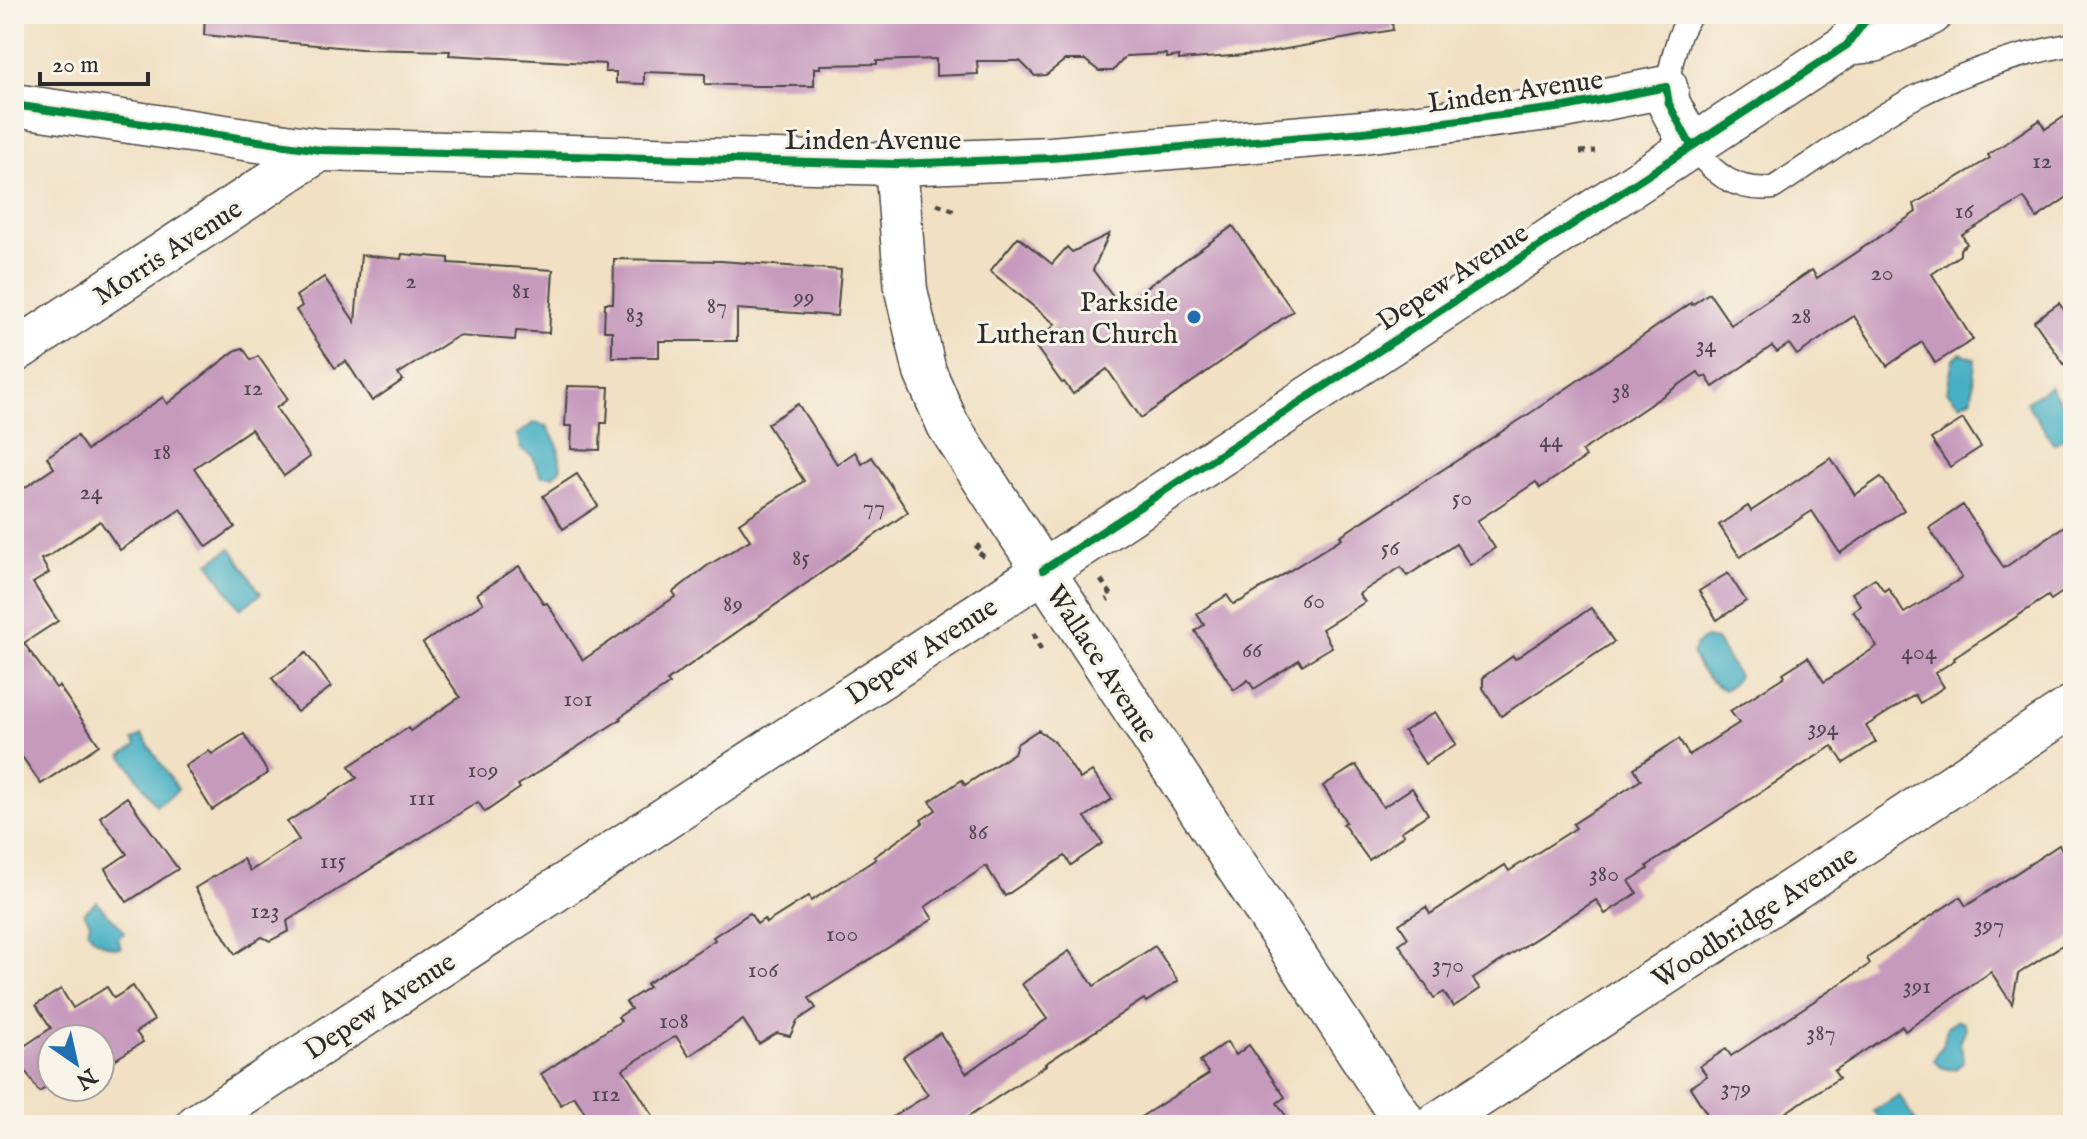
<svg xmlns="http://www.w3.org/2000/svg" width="2087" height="1139" viewBox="0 0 2087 1139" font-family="'IM FELL English',serif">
<rect width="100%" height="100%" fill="#f7f3e8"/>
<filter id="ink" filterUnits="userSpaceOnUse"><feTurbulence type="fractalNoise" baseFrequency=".0125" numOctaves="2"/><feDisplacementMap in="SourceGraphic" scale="16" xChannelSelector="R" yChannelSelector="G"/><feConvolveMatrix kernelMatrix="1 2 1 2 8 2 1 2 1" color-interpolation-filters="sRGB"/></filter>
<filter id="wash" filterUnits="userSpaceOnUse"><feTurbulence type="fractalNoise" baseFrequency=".006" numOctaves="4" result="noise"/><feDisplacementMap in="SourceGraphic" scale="32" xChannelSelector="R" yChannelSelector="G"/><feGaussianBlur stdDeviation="1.8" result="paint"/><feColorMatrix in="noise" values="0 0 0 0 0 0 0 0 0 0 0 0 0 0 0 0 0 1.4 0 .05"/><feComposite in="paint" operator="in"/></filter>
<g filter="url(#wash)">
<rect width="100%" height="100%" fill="#f1e0c3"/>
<g fill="#46b0c4" stroke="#386e78" stroke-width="2">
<polygon points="1961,353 1975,359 1972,398 1960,404 1947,391 1953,359"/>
<polygon points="2050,386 2073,421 2073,431 2054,444 2026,402"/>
<polygon points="533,423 547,426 558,446 561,468 553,476 541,476 533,457 521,449 517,435"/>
<polygon points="231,548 261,594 240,609 209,563"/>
<path d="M1705,638L1716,640L1738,676L1731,686L1724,690C1709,683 1699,669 1692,654L1697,644Z"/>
<polygon points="142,735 178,790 156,805 122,755 136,746 133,740"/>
<path d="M97,901C104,914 118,920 124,933L118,938L121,948C109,948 94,941 88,931L90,922L84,913Z"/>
<path d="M1958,1020L1964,1022L1966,1029L1960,1043L1964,1059C1958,1074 1943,1071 1934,1061L1936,1054L1943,1046L1947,1027Z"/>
<polygon points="1899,1095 1918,1125 1883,1125 1874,1111"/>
</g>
<g id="blocks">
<g fill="#c69abd">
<polygon points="205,14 1391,14 1393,30 1258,54 1179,60 1179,56 1167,58 1166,54 1126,56 1113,71 1099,71 1085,60 1065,60 1046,75 1035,76 1020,61 977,61 978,74 936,76 936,59 877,61 877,64 820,65 820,68 814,68 814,86 756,86 705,84 705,74 644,72 644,84 616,83 616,72 605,72 605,64 449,55 450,51 361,49 204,35"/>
<polygon points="2073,111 2073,193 2037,218 2024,198 1962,235 1967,244 1960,249 1960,255 1932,274 1973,340 1935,363 1922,342 1887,366 1854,316 1797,355 1789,344 1777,352 1772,346 1713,387 1706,376 1702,378 1698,372 1582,451 1586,457 1540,488 1536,482 1477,521 1495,548 1470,565 1456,544 1407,576 1401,567 1359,594 1365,602 1322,629 1332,647 1302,665 1299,660 1254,689 1248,680 1234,690 1195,631 1204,625 1197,614 1227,595 1233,604 1241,601 1342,538 1340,536 1532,412 1691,303 1692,305 1709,293 1731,325 1812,270 1817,278 1882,235 1916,212 1914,204 1990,158 1988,155 2040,120 2045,129"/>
<polygon points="1233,226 1293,311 1141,418 1107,369 1073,394 1064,382 1062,383 1036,347 1055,324 990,271 1018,237 1052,264 1067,247 1072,252 1109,234 1093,270 1120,306"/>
<polygon points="402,254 449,258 449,263 553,270 549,333 516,331 515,340 458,336 398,374 403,380 372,401 346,361 335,368 296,310 302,306 296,296 324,277 355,322 361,255 401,259"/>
<polygon points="614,259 721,261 841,270 837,316 737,309 737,341 659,341 659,357 612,357 612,331 604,331 605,303 613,303"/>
<polygon points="2059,303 2073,323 2073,377 2034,321"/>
<polygon points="243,348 251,360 258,356 288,399 276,408 310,457 284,476 251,429 194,468 235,527 207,547 181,509 120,550 100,521 49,556 41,559 49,573 33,583 58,621 24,643 56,688 59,686 99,745 41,784 14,745 14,495 54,468 47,457 77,436 87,450 163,397 167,404 236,350"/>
<polygon points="567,386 609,387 607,423 601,423 600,450 571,449 572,426 565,426"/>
<polygon points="798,404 837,464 855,452 862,464 872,457 908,512 667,681 670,684 620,717 621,719 518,785 520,788 485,812 478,802 287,921 289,931 270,941 262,937 235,954 195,888 243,859 250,871 299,840 287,822 357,778 349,766 408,728 410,731 460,697 423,643 483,603 477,594 519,566 544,604 547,603 583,660 676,596 673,592 707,566 750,540 739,523 804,481 767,424"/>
<polygon points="1963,419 1981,447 1950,467 1931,439"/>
<polygon points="1831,458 1855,495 1881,477 1904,510 1840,553 1812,511 1740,557 1719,525 1748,506 1751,511"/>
<polygon points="577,474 598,506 563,529 543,496"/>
<polygon points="1963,505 2004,568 2073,520 2073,585 2051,600 2048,596 1954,658 1955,660 1935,673 1944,687 1920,703 1915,695 1866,726 1876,742 1844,763 1832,746 1647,866 1648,869 1629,881 1637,893 1605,914 1596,900 1473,979 1480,989 1453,1007 1444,992 1434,998 1399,944 1408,938 1399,924 1426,907 1430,914 1505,865 1509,871 1576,828 1573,824 1641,780 1634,768 1679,739 1689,755 1739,723 1730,711 1785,676 1783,673 1808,657 1824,682 1877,646 1853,611 1861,606 1852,593 1875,578 1884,591 1888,588 1904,613 1962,578 1929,528"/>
<polygon points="1728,573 1746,601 1717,620 1699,591"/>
<polygon points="1591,608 1614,642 1501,716 1483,688 1483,677 1513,656 1515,659"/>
<polygon points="306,653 331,687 297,712 272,678"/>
<polygon points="1435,712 1456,744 1425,764 1404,731"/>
<polygon points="1038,730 1054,741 1080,779 1092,771 1112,799 1085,817 1103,843 1071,865 1065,856 1005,896 986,866 925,907 933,919 809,998 816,1008 797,1021 790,1036 777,1033 759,1044 743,1020 689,1056 676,1036 623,1069 659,1125 593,1125 574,1096 561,1105 541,1074 621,1021 618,1017 631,1009 626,1002 649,987 646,984 715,940 713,937 750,913 757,924 764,919 766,923 809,896 811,901 876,859 874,857 923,823 921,820 936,810 930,801 962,780 965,785 1014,753 1017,744"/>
<polygon points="244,734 268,773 212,810 185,766 209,751 212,754"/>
<polygon points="1356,765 1383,807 1412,788 1428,814 1401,832 1404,835 1369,860 1343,824 1346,822 1323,786"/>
<polygon points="127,797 178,869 127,902 105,869 127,854 100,817"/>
<polygon points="2059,845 2073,866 2073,938 2018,974 2012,1004 1991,972 1905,1031 1902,1026 1834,1071 1839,1078 1766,1125 1714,1125 1690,1087 1707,1076 1700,1066 1726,1049 1731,1056 1870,964 1867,958 1925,920 1960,897 1966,906"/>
<polygon points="1155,946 1178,981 1146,1002 1144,999 1045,1064 1046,1065 956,1125 879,1125 928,1095 903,1057 940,1033 966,1073 1047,1019 1022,984 1069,951 1094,986"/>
<polygon points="133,986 154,1020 136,1032 143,1042 100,1069 100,1039 52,1039 52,1084 39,1092 14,1053 51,1028 36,1005 61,989 73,1008 107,987 114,998"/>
<polygon points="1227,1042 1236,1055 1249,1045 1285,1097 1277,1103 1292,1125 1128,1125 1209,1074 1200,1061"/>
</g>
</g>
</g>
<g filter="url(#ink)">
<use href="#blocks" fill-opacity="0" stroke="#494642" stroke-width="2"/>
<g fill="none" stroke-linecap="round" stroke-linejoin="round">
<g stroke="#494642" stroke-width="25">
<g id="service">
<path d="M1666,87C1672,64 1676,32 1692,14"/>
<path d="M1691,146C1715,174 1735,192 1773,188C1820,158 1868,122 1917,96C1966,71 2019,54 2073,44"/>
</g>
</g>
<g stroke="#494642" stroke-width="45">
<g id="minor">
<polyline points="1856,43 1874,41 1931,14"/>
<polyline points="14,105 320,150 896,164 1051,158 1363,132 1565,107 1666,87 1669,104 1691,146"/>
<polyline points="896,164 906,290 925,372 948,425 1406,1125"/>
<polyline points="14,352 320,150"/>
<polyline points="197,1125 1847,45 1864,22 1880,14"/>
<polyline points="1435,1125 2073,706"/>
</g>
</g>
<g stroke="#494642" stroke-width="5" stroke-dasharray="6 6" stroke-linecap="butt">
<polyline points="1580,152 1595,151"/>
<polyline points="937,204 955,211"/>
<polyline points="980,545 975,549 987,560"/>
<polyline points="1101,580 1112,596 1107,600"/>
<polyline points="1034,633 1040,648 1045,644"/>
</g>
<use href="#service" stroke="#fff" stroke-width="22"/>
<use href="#minor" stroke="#fff" stroke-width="42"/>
<g stroke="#f7f3e8" stroke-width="13">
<g id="cycleway">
<polyline points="14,105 320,150 896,164 1051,158 1363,132 1565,107 1666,87 1669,104 1691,146"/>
<polyline points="1043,570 1847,45 1864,22 1880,14"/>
</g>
</g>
<use href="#cycleway" stroke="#00873e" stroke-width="8"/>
</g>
</g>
<circle fill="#1f6fb2" stroke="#f7f3e8" stroke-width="3" cx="1194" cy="317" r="8"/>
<g text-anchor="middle" stroke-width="6" stroke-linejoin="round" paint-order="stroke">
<g font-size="24" fill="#524750">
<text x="2042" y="168">12</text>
<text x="1964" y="218">16</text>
<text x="1882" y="280">20</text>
<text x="411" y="288">2</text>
<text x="521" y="298">81</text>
<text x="804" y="304">99</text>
<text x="717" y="313">87</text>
<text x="635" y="322">83</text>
<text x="1801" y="323">28</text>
<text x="1706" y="352">34</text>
<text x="253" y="395">12</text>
<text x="1621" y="398">38</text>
<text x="1551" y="447">44</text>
<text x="162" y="459">18</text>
<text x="91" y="499">24</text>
<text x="1462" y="505">50</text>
<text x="874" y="514">77</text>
<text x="1390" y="555">56</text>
<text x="801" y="565">85</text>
<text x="1314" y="608">60</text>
<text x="733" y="611">89</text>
<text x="1252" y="657">66</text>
<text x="1919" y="659">404</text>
<text x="578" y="706">101</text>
<text x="1823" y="735">394</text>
<text x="483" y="777">109</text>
<text x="422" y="805">111</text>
<text x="978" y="839">86</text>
<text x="333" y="868">115</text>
<text x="1604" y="881">380</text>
<text x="265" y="918">123</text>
<text x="1989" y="932">397</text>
<text x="842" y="941">100</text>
<text x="1448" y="972">370</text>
<text x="763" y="977">106</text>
<text x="1917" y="993">391</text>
<text x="674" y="1028">108</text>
<text x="1821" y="1040">387</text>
<text x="1736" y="1095">379</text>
<text x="606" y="1101">112</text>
</g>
<g font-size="28" fill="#2b2b2b" stroke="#f7f3e8">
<text transform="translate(1515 90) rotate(-8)" y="10">Linden Avenue</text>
<text x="873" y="149">Linden Avenue</text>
<text transform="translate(167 251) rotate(-33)" y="10">Morris Avenue</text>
<text transform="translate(1452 276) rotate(-33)" y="10">Depew Avenue</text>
<text transform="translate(921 650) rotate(-33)" y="10">Depew Avenue</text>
<text transform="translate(1103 663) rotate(57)" y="10">Wallace Avenue</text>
<text transform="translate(1754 916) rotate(-33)" y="10">Woodbridge Avenue</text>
<text transform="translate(379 1005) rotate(-33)" y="10">Depew Avenue</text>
</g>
<g font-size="28" fill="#2b2b2b" stroke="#f7f3e8" text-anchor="end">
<text x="1178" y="311">Parkside<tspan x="1178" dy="32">Lutheran Church</tspan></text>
</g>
</g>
<rect width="2087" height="1139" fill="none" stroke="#f7f3e8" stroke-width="48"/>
<g transform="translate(76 1063) rotate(146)"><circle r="38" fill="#f7f3e8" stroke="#a5a39c" stroke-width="2"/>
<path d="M0-6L14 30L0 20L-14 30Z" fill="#1f6fb2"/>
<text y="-12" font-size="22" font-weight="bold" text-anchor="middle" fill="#2b2b2b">N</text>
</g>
<path d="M40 72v12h108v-12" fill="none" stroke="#2b2b2b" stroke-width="4"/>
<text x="52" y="72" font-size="24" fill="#2b2b2b" stroke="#f7f3e8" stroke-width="6" paint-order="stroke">20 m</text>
</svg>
